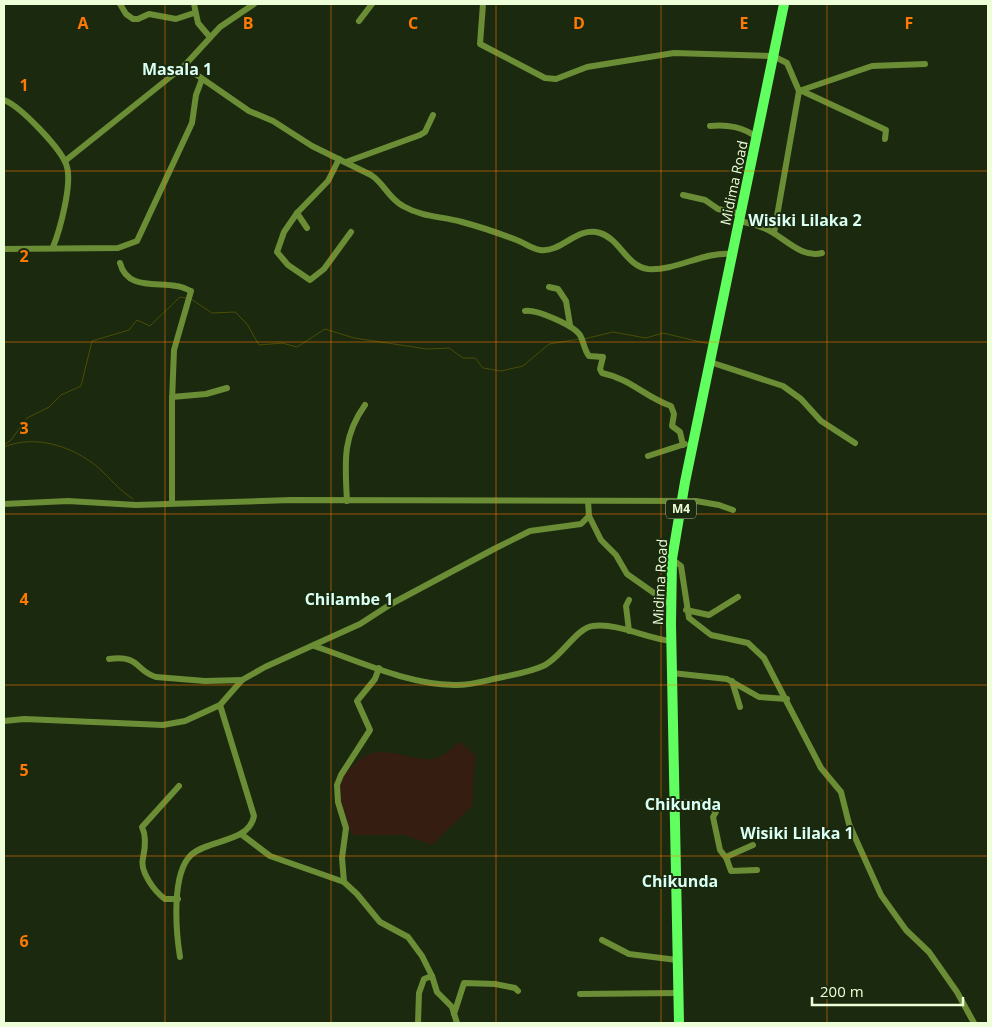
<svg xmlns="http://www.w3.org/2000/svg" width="992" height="1027" viewBox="0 0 992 1027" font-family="'Open Sans',sans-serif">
<rect width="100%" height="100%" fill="#1b2a0e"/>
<path fill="#351d11" d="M459,741L475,755L472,806L432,845L405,835H354C339,822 339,798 339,779C350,769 363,752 380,752C413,752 431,774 459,741Z"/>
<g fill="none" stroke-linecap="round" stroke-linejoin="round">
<g stroke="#4c4c06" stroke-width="1">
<polyline points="191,299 212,313 235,312 247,324 259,345 282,343 297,347 325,329 354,338 427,349 449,348 463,358 475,358 483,368 501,371 523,366 549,344 580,339"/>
<polyline points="584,339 613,332 646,338 663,333 709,344"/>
<polyline points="4,445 11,440 27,418 49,407 61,395 81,386 92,341 129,330 137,320 150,326 180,297 187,298"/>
<path d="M4,447C37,433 79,448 104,473C114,483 121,491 133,499"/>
</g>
<g stroke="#6a8d35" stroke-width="6">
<polyline points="120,4 126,14 133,19 138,19 149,14 176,19 194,13"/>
<polyline points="194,4 198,23 209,36"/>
<polyline points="483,4 480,44 545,78 556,79 587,67 674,53 773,56 787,63 799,91 774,233"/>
<polyline points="359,21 372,4"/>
<path d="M184,66L249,111L273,121L312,146L371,175C384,183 388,198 403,206C424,218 441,216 462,222C481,227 501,234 519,241C526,244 532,249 540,250C562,253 576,226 600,233C620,239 626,266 648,269C677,271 703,251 733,254"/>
<polyline points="799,91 872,66 925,64"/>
<polyline points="802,91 886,130 885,139"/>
<path d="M4,100C20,106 63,150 67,167C72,185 60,230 53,247"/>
<path d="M710,126C726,124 745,127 757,138"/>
<polyline points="65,161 184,66 220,27 254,4"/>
<polyline points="346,162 420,135 425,132 433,115"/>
<polyline points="683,195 705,200 718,209 741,214"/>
<polyline points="297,213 284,232 277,252 288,265 310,280 324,269 351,232"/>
<path d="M740,221C748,223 758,225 766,229C783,236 801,259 822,253"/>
<polyline points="307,228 297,213 328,181 339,159"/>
<polyline points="4,249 118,248 137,241 192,123 196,95 202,79"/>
<path d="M120,263C127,290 156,282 176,286C181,286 186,289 191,291L174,350L172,401V503"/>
<polyline points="549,287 558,289 566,301 570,325"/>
<path d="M525,311C536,309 573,325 580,335C584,342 584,350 589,356L603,357L600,369L602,373C631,379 645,397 671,406L674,414L672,426L680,432L683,445"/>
<polyline points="710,362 783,386 801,399 821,421 855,443"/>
<polyline points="172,397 206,394 227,388"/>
<polyline points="648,456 685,444"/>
<path d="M347,501C345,463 342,437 365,405"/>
<polyline points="588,501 589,516 601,540 616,555 627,574 671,605"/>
<polyline points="4,504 68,501 136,505 291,500 696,501 719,505 733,510"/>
<polyline points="672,559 681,566 689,618 711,635 748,643 764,658 821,768 841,792 849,824 881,895 906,930 929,952 957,992 974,1023"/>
<polyline points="629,600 626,606 629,631"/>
<polyline points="686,610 709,615 738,597"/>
<path d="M314,646C359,661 406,684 454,685C470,686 487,680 503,677C516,674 530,672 543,666C561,658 576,628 593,626C619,623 645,638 671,641"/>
<path d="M109,659C141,655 134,670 156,677L205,681L242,680"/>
<polyline points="672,673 727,679 759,697 787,699"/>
<polyline points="732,681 740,707"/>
<polyline points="4,721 24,719 163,725 185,721 220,705 242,680 265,667 360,624 391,604 494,549 530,531 581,524 589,516"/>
<polyline points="674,802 706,803 716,812 713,817 720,850 727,859"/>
<polyline points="241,834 270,856 344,882 357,894 380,922 408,937 422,956 432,976"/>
<polyline points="753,845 726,857 731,871 757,870"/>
<polyline points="344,882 342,858 346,828 338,802 337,785 341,775 370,730 357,701 375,679 379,668"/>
<path d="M178,899H165C155,892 139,871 143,858C145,849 147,837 142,827L179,786"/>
<polyline points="602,940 629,954 677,960"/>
<path d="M180,957C176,932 171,874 191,855C208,839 249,843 254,816L220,705"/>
<polyline points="580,994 678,993"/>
<polyline points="454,1014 464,983 495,984 515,988 518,991"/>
<polyline points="418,1023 419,993 424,979 432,976 437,992 452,1007 457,1023"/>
</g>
<polyline stroke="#60ff5f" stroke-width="10" points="679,1023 671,624 672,559 685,482 784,4"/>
</g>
<path fill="none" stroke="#ff7904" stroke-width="1" stroke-opacity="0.55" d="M165,4V1023M331,4V1023M496,4V1023M661,4V1023M827,4V1023M4,171H988M4,342H988M4,514H988M4,685H988M4,856H988"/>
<g text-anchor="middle" stroke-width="4" stroke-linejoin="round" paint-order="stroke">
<rect fill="#1b2a0e" stroke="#adbf9b" stroke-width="1" x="666" y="499.5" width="30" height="19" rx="4"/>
<g font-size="12" font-weight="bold" fill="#ecffd8">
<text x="681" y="513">M4</text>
</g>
<g font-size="14" fill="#ecffd8" stroke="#1b2a0e">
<text transform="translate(734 183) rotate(-78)" y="5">Midima Road</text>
<text transform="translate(660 582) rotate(-87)" y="5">Midima Road</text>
</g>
<g font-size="16" font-weight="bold" fill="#dafff5" stroke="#1b2a0e">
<text x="177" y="75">Masala 1</text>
<text x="805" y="226">Wisiki Lilaka 2</text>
<text x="349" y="605">Chilambe 1</text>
<text x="683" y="810">Chikunda</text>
<text x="797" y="839">Wisiki Lilaka 1</text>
<text x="680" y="887">Chikunda</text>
</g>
</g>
<g font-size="16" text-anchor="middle" font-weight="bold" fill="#ff7904" stroke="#1b2a0e" stroke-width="4" stroke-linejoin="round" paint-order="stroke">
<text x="83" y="29">A</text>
<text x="248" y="29">B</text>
<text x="413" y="29">C</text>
<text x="579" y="29">D</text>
<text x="744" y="29">E</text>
<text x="909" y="29">F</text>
<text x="24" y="91">1</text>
<text x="24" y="262">2</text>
<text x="24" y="434">3</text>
<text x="24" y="605">4</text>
<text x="24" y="776">5</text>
<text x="24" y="947">6</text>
</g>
<rect width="992" height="1027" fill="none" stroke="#ecffd8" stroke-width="10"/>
<path d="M812 997v8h151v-8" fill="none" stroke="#ecffd8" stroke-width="2.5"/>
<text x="820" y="997" font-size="15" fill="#ecffd8" stroke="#1b2a0e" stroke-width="4" paint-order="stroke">200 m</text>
</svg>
